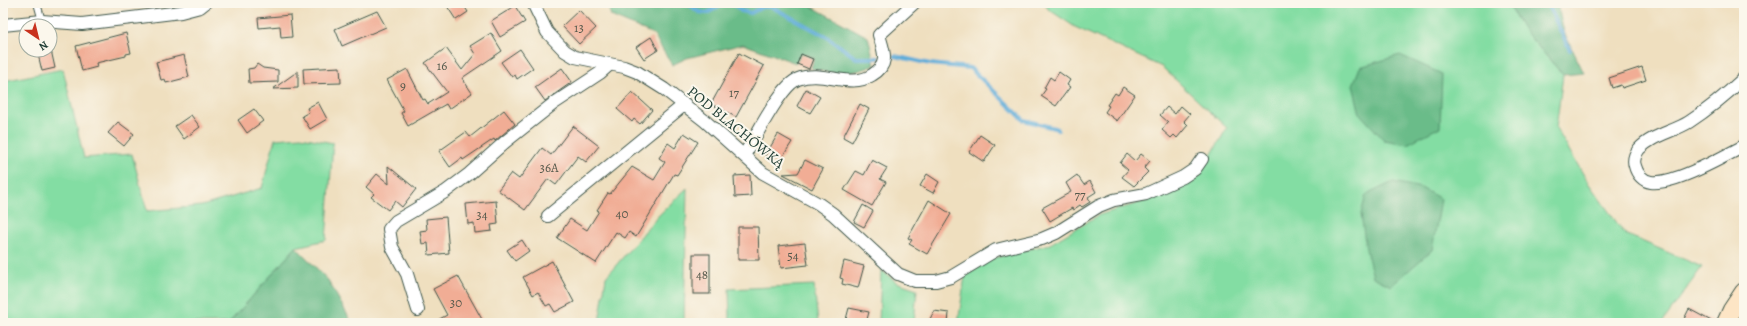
<svg xmlns="http://www.w3.org/2000/svg" width="1747" height="326" viewBox="0 0 1747 326" font-family="Alegreya,serif">
<rect width="100%" height="100%" fill="#fbf7ec"/>
<filter id="ink" filterUnits="userSpaceOnUse"><feTurbulence type="fractalNoise" baseFrequency=".025" numOctaves="2"/><feDisplacementMap in="SourceGraphic" scale="8" xChannelSelector="R" yChannelSelector="G"/><feConvolveMatrix kernelMatrix="1 2 1 2 8 2 1 2 1" color-interpolation-filters="sRGB"/></filter>
<filter id="wash" filterUnits="userSpaceOnUse"><feTurbulence type="fractalNoise" baseFrequency=".012" numOctaves="4" result="noise"/><feDisplacementMap in="SourceGraphic" scale="16" xChannelSelector="R" yChannelSelector="G"/><feGaussianBlur stdDeviation="0.9" result="paint"/><feColorMatrix in="noise" values="0 0 0 0 0 0 0 0 0 0 0 0 0 0 0 0 0 1.4 0 .05"/><feComposite in="paint" operator="in"/></filter>
<g filter="url(#wash)">
<rect width="100%" height="100%" fill="#efdfbf"/>
<g fill="#83dda3" stroke="#518d6c">
<polygon points="1045,3 1510,3 1510,7 1524,30 1563,75 1556,128 1589,184 1625,234 1702,267 1662,323 958,323 965,276 994,258 1050,244 1099,215 1169,194 1199,176 1227,128 1162,67 1075,27 1048,9"/>
<polygon points="63,69 84,158 132,154 147,211 202,206 262,188 275,139 301,137 333,143 326,240 296,247 229,323 3,323 3,81"/>
<polygon points="687,188 684,323 599,323 606,277 659,215"/>
<polygon points="881,270 896,282 917,289 914,323 879,323"/>
<polygon points="814,285 818,323 730,323 729,289"/>
</g>
<g fill="#6abc89" stroke="#447c5e">
<path d="M607,3H805L868,37L875,65C854,74 833,76 811,68L814,58L801,53L796,63L743,44L687,58L672,65L653,34L611,16Z"/>
<polygon points="1510,3 1557,3 1564,32 1584,73 1563,75 1524,30 1510,7"/>
<polygon points="1400,55 1442,74 1440,127 1407,144 1384,140 1360,114 1353,85 1360,67"/>
<polygon points="1393,182 1421,188 1441,199 1432,250 1391,286 1373,277 1366,249 1361,214 1366,195"/>
<polygon points="296,247 328,280 352,323 229,323"/>
</g>
<g fill="none" stroke-linecap="round" stroke-linejoin="round">
<g stroke="#61add9" stroke-width="4">
<polyline points="687,3 699,12 707,13 724,4 734,4 741,11 751,13 762,7 772,7 827,37 856,58 878,58"/>
<polyline points="1547,3 1570,50"/>
<polyline points="895,56 930,64 970,68 1024,120 1058,129"/>
</g>
</g>
<g id="blocks">
<g fill="#f1ad95">
<polygon points="445,3 462,3 468,12 456,20"/>
<polygon points="515,6 525,22 500,37 491,21"/>
<polygon points="579,10 596,28 579,44 562,26"/>
<polygon points="377,11 386,27 342,46 335,29"/>
<polygon points="290,15 292,37 281,38 280,26 259,28 258,18"/>
<polygon points="126,33 131,53 126,54 126,56 96,63 97,67 82,71 76,46"/>
<polygon points="491,33 502,51 462,78 472,93 449,109 446,104 408,126 401,113 404,111 387,80 407,69 423,100 425,99 428,104 447,92 425,63 446,48 462,70 475,54 470,46"/>
<polygon points="651,37 658,50 644,59 636,47"/>
<polygon points="520,49 533,68 517,79 515,75 512,77 501,62"/>
<polygon points="37,50 51,50 55,68 42,71"/>
<polygon points="739,53 764,66 736,117 711,104"/>
<polygon points="801,54 813,59 809,69 797,64"/>
<polygon points="184,55 189,77 166,83 165,79 161,80 156,62"/>
<polygon points="257,64 263,68 278,70 278,82 249,83 248,69 254,68"/>
<polygon points="340,67 341,83 304,84 303,69"/>
<polygon points="1642,67 1646,80 1622,88 1621,85 1612,88 1609,78"/>
<polygon points="562,68 572,82 545,101 535,87"/>
<polygon points="298,71 298,88 273,89"/>
<polygon points="1059,72 1070,80 1067,85 1070,87 1056,106 1041,96 1046,89 1044,88 1050,77 1054,80"/>
<polygon points="1123,87 1135,95 1117,121 1105,112 1109,106 1107,105 1115,93 1118,95"/>
<polygon points="806,89 820,97 810,113 797,106"/>
<polygon points="632,92 652,110 640,124 634,119 632,122 617,109"/>
<polygon points="318,102 327,119 310,129 302,116 309,112 307,108"/>
<polygon points="860,104 869,109 852,142 843,137"/>
<polygon points="1181,106 1190,114 1184,121 1188,125 1177,138 1174,135 1171,138 1162,130 1168,122 1160,115 1167,107 1175,114"/>
<polygon points="254,109 263,121 247,133 238,120"/>
<polygon points="504,110 515,124 495,141 494,139 463,160 462,158 450,167 439,151 466,132 470,137"/>
<polygon points="191,115 200,127 184,139 175,126"/>
<polygon points="118,122 134,134 124,146 108,133"/>
<polygon points="573,126 599,146 586,162 578,156 556,185 548,179 525,210 498,190 511,173 519,179 542,148 551,155"/>
<polygon points="684,133 698,142 677,175 674,174 636,237 629,232 625,238 616,232 596,263 557,238 570,219 587,230 599,211 597,210 608,193 610,194 632,167 654,180 665,162 659,158 668,143 675,148"/>
<polygon points="778,134 792,142 778,164 765,156"/>
<polygon points="980,135 995,145 984,162 969,152"/>
<polygon points="1127,154 1135,161 1141,154 1150,161 1144,168 1148,172 1134,186 1122,177 1128,170 1120,163"/>
<polygon points="805,160 823,169 812,189 783,174 798,173"/>
<polygon points="872,160 887,168 880,179 886,182 872,206 844,190 856,171 864,175"/>
<polygon points="388,166 416,189 402,207 395,201 388,210 371,197 374,194 366,187 377,174 389,184"/>
<polygon points="927,174 939,182 933,193 920,186"/>
<polygon points="750,175 751,196 735,197 734,176"/>
<polygon points="1077,175 1084,185 1090,181 1096,192 1088,197 1090,202 1082,207 1080,205 1073,210 1072,208 1050,221 1042,208 1071,192 1066,183"/>
<polygon points="929,200 951,214 927,254 909,244 912,240 908,238"/>
<polygon points="496,201 498,224 491,225 492,231 475,233 474,223 468,224 466,204"/>
<polygon points="863,205 873,211 864,227 854,222"/>
<polygon points="446,217 449,253 429,255 428,243 422,244 420,231 427,230 426,219"/>
<polygon points="738,227 758,227 759,260 738,260"/>
<polygon points="522,240 529,251 515,261 507,250"/>
<polygon points="805,243 808,265 781,268 778,246"/>
<rect x="693" y="254" width="17" height="40"/>
<polygon points="552,261 574,302 555,312 550,304 546,306 538,292 533,295 523,277"/>
<polygon points="844,261 864,266 858,288 842,284 843,279 840,278"/>
<polygon points="458,276 484,323 432,323 447,315 433,289"/>
<polygon points="849,308 869,312 866,323 845,323"/>
<polygon points="1689,309 1715,323 1682,323"/>
<polygon points="934,311 949,313 948,323 928,323"/>
</g>
</g>
</g>
<g filter="url(#ink)">
<use href="#blocks" fill-opacity="0" stroke="#3e5549" stroke-width="1"/>
<g fill="none" stroke-linecap="round" stroke-linejoin="round">
<g stroke="#3e5549" stroke-width="8">
<polyline id="lane" points="37,3 42,21"/>
</g>
<g stroke="#3e5549" stroke-width="14">
<g id="street">
<polyline points="533,3 547,32 565,51 575,57 624,67 637,72 664,89 705,121 763,173 819,204 833,214 898,274 915,281 936,281 951,277 996,250 1042,239 1056,233 1099,206 1114,200 1146,194 1183,177 1195,169 1202,159"/>
<polyline points="3,25 42,21 82,24 181,12 200,7 205,3"/>
<path d="M1744,78C1727,94 1709,109 1689,122C1673,132 1652,135 1639,149C1635,154 1633,160 1635,166C1637,174 1643,181 1651,182C1674,185 1723,157 1744,146"/>
<path d="M744,155C756,138 780,86 798,79C823,69 849,90 872,75C890,64 884,52 879,35L914,3"/>
<polyline points="548,216 685,104"/>
<polyline points="418,310 407,274 392,247 389,229 396,221 445,192 469,174 505,142 553,104 600,73 609,65"/>
</g>
</g>
<g stroke="#3e5549" stroke-width="20">
<polyline id="secondary" points="1726,323 1732,310 1744,292"/>
</g>
<use href="#lane" stroke="#fff" stroke-width="6"/>
<use href="#street" stroke="#fff" stroke-width="12"/>
<use href="#secondary" stroke="#fde5c5" stroke-width="18"/>
</g>
</g>
<g text-anchor="middle" stroke-width="4" stroke-linejoin="round" paint-order="stroke">
<g font-size="13" fill="#54594c">
<text x="579" y="32">13</text>
<text x="442" y="70">16</text>
<text x="403" y="90">9</text>
<text x="734" y="97">17</text>
<text x="549" y="172">36A</text>
<text x="1080" y="199">77</text>
<text x="622" y="218">40</text>
<text x="482" y="219">34</text>
<text x="793" y="260">54</text>
<text x="702" y="279">48</text>
<text x="456" y="307">30</text>
</g>
<g font-size="15" fill="#1f3d34" stroke="#fbf7ec">
<text transform="translate(736 127) rotate(39)" y="5">POD BLACHÓWKĄ</text>
</g>
</g>
<rect width="1747" height="326" fill="none" stroke="#fbf7ec" stroke-width="16"/>
<g transform="translate(38 38) rotate(145)"><circle r="19" fill="#fbf7ec" stroke="#a3ada2"/>
<path d="M0-3L7 15L0 10L-7 15Z" fill="#c8321e"/>
<text y="-6" font-size="11" font-weight="bold" text-anchor="middle" fill="#1f3d34">N</text>
</g>
</svg>
